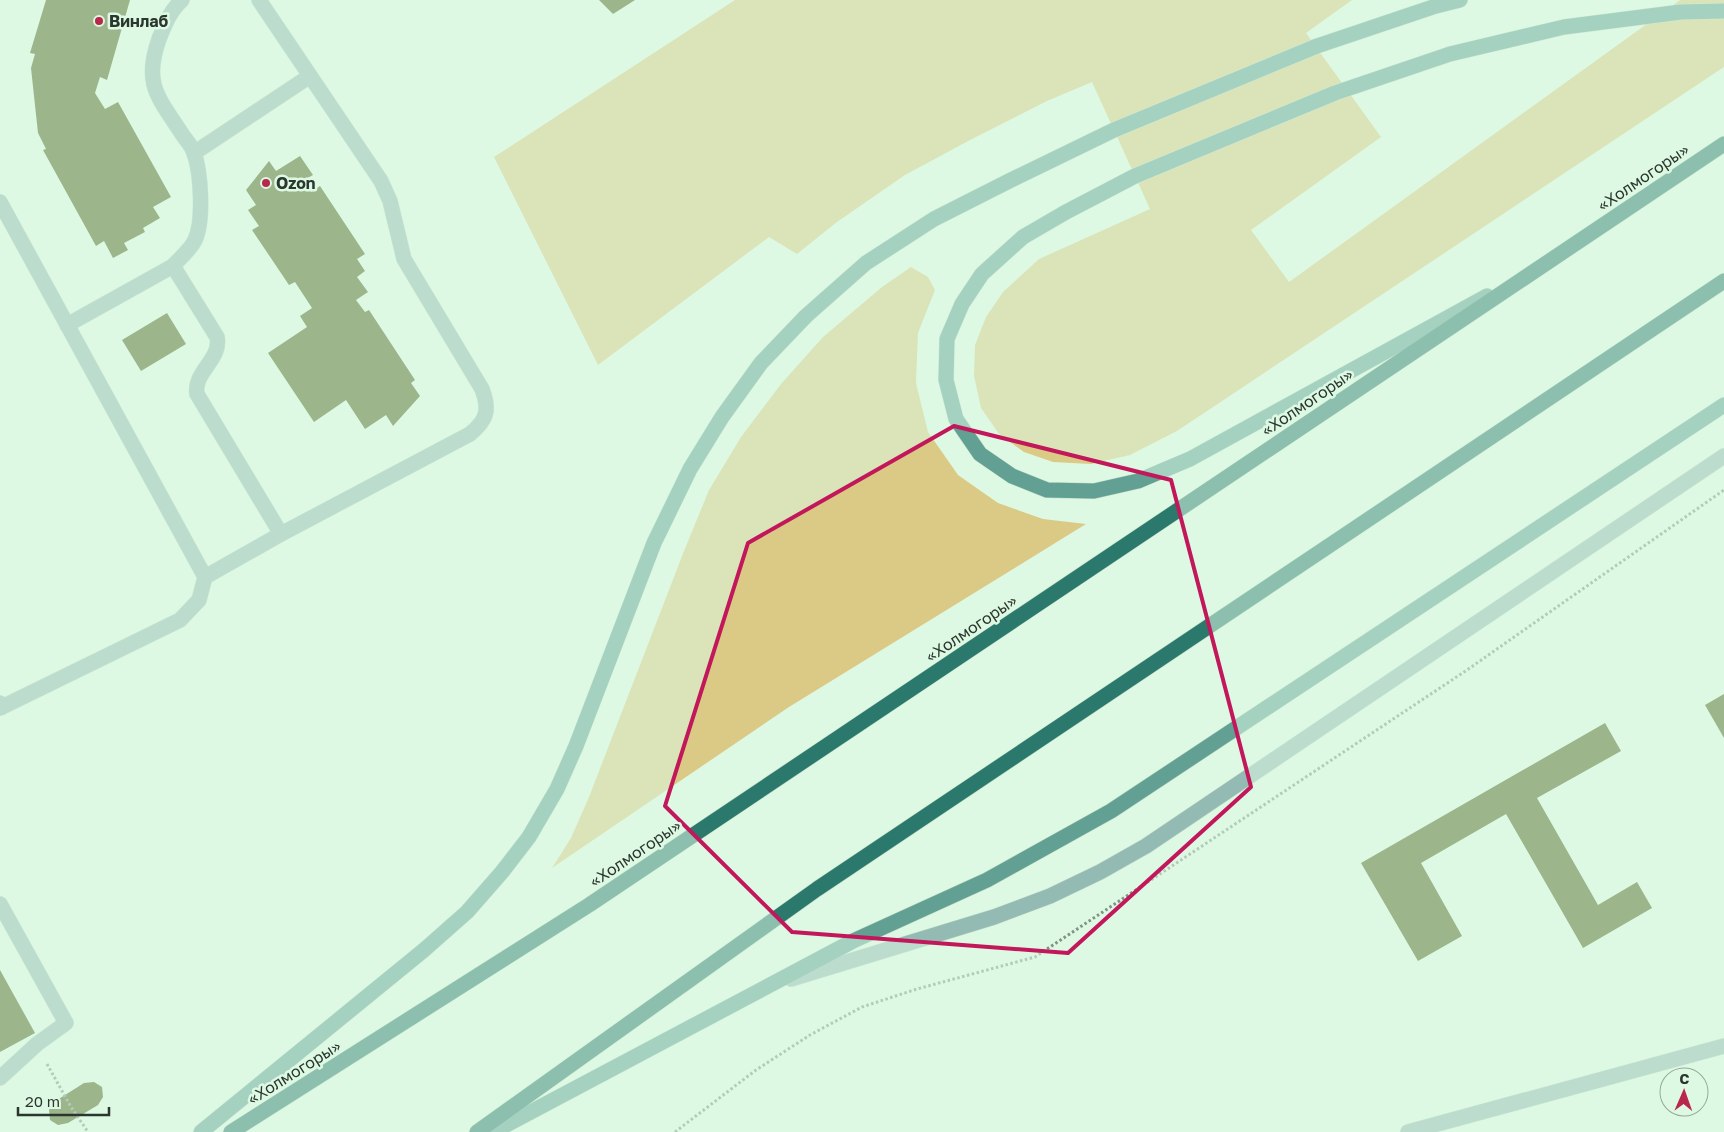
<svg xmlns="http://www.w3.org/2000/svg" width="1724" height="1132" viewBox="0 0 1724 1132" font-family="'Golos Text',sans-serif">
<rect width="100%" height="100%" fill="#ddf9e3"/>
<g fill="#daca85">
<polygon points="735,0 1352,0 1306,33 1381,137 1251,230 1289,282 1680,0 1724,0 1724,67 1177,431 1130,455 1091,464 1053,462 1024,452 999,434 981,408 974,376 975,345 986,317 1003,292 1039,259 1150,209 1092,82 1047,101 972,139 905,175 837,222 797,254 769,237 598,365 494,157"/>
<polygon points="911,267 928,277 935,290 918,333 916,383 928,432 958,475 998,503 1043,519 1086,524 789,707 552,868 571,838 589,797 684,551 709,490 741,437 781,384 823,337 882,287"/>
</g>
<g fill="#4e631f">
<polygon points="46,0 130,0 107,80 100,77 95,93 105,109 118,102 171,197 153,207 160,218 143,228 145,232 124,243 128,250 113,258 104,241 96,246 43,150 46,149 38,133 31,68 35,54 30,53"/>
<polygon points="599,0 635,0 613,14"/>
<polygon points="300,156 313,175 304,180 311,192 320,186 365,254 357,259 365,271 357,277 368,292 356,300 365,312 369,310 415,380 411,383 420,396 393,426 386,415 365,429 346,400 314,422 268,353 307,327 300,316 312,308 295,282 289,285 252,230 259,226 248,210 256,205 246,190 269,161 276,171"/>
<polygon points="167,313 186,344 141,371 122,340"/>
<polygon points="1724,694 1724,738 1705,705"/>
<polygon points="1605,723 1621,751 1537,798 1598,905 1637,882 1652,908 1583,948 1506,814 1421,863 1462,936 1418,961 1361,863"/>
<polygon points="0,970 35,1033 0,1052"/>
<polygon points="94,1082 102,1087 103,1097 98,1105 68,1123 58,1125 50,1120 49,1110 54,1102 84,1083"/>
</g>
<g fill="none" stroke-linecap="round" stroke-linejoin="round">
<g stroke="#bdd6c2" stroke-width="16">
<g id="lane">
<path d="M182,0C170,11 165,24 159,39C143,84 158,97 182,134C186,140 192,146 194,153C201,172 204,221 195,240C191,249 180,258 173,266L217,337C222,359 193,372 197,394L281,534"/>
<polyline points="194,153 310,76"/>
<polyline points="0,202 205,577 199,600 180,620 0,708"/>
<polyline points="67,325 173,266"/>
<path d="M205,577L281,534L470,434C487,420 490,410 482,389L404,259L390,201L381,181L259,0"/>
<polyline points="0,904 66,1023 37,1044 0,1078"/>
<polyline points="1408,1132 1724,1046"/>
</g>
</g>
<g stroke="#bdd6c2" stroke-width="16">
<g id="street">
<polyline points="0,703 2,707"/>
<polyline points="791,979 994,917 1050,896 1100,872 1146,846 1724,456"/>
</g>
</g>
<g stroke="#bdd6c2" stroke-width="16">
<g id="secondary">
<polyline points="1487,296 1190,459 1138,481 1094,491 1047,490 1012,476 980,454 956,419 946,380 947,339 962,304 982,274 1023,237 1066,212 1135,176 1335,93 1450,54 1564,27 1681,12 1724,11"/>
<polyline points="201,1132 424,950 467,912 502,872 529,837 557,789 576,746 654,543 690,469 722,417 761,363 806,316 866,263 934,219 1011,180 1114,130 1317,46 1436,6 1460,0"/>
<polyline points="493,1132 853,941 987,880 1111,811 1724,405"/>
</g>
</g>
<g stroke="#bdd6c2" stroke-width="16">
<g id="highway">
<polyline points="231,1132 589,905 1724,144"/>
<polyline points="477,1132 817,889 1724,281"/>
</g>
</g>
<g stroke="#809384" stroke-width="3" stroke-dasharray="2.5 2.5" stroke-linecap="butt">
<polyline points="47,1064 71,1107 88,1132"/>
<polyline points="675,1132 756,1070 810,1035 862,1007 917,989 1035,957 1467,670 1724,490"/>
</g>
<use href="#lane" stroke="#94bbb3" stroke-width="15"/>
<use href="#street" stroke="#94bbb3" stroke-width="15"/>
<use href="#secondary" stroke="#63a094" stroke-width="15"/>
<use href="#highway" stroke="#2b786c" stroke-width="15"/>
</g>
<path d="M0 0H1724V1132H0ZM954,426L1171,480L1251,787L1068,953L792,932L665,806L748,543Z" fill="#ddf9e3" fill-opacity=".55" fill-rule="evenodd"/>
<path fill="none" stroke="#c2185b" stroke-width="4" stroke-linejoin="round" d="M954,426L1171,480L1251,787L1068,953L792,932L665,806L748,543Z"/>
<g fill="#b8274c" stroke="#ddf9e3" stroke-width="2">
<circle cx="99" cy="21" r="5"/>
<circle cx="266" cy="183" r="5"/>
</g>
<g text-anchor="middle" stroke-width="5" stroke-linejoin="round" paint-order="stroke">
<g font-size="16" font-weight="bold" fill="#2b362e" stroke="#ddf9e3" text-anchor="start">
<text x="109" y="27">Винлаб</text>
<text x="276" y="189">Ozon</text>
</g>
<g font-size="16" fill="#2b362e" stroke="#ddf9e3">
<text transform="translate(1643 177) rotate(-34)" y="6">«Холмогоры»</text>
<text transform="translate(1307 402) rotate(-34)" y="6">«Холмогоры»</text>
<text transform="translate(971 628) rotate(-34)" y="6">«Холмогоры»</text>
<text transform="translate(635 853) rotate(-34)" y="6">«Холмогоры»</text>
<text transform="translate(294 1072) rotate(-32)" y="6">«Холмогоры»</text>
</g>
</g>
<g transform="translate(1684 1092) rotate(2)"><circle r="24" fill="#ddf9e3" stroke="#96ab9b"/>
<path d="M0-4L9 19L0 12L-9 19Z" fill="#b8274c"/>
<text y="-8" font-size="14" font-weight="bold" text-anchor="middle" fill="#2b362e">С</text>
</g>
<path d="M18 1107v8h91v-8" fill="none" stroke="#2b362e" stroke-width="2.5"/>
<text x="25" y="1107" font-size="15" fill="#2b362e" stroke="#ddf9e3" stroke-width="4" paint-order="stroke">20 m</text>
</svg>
